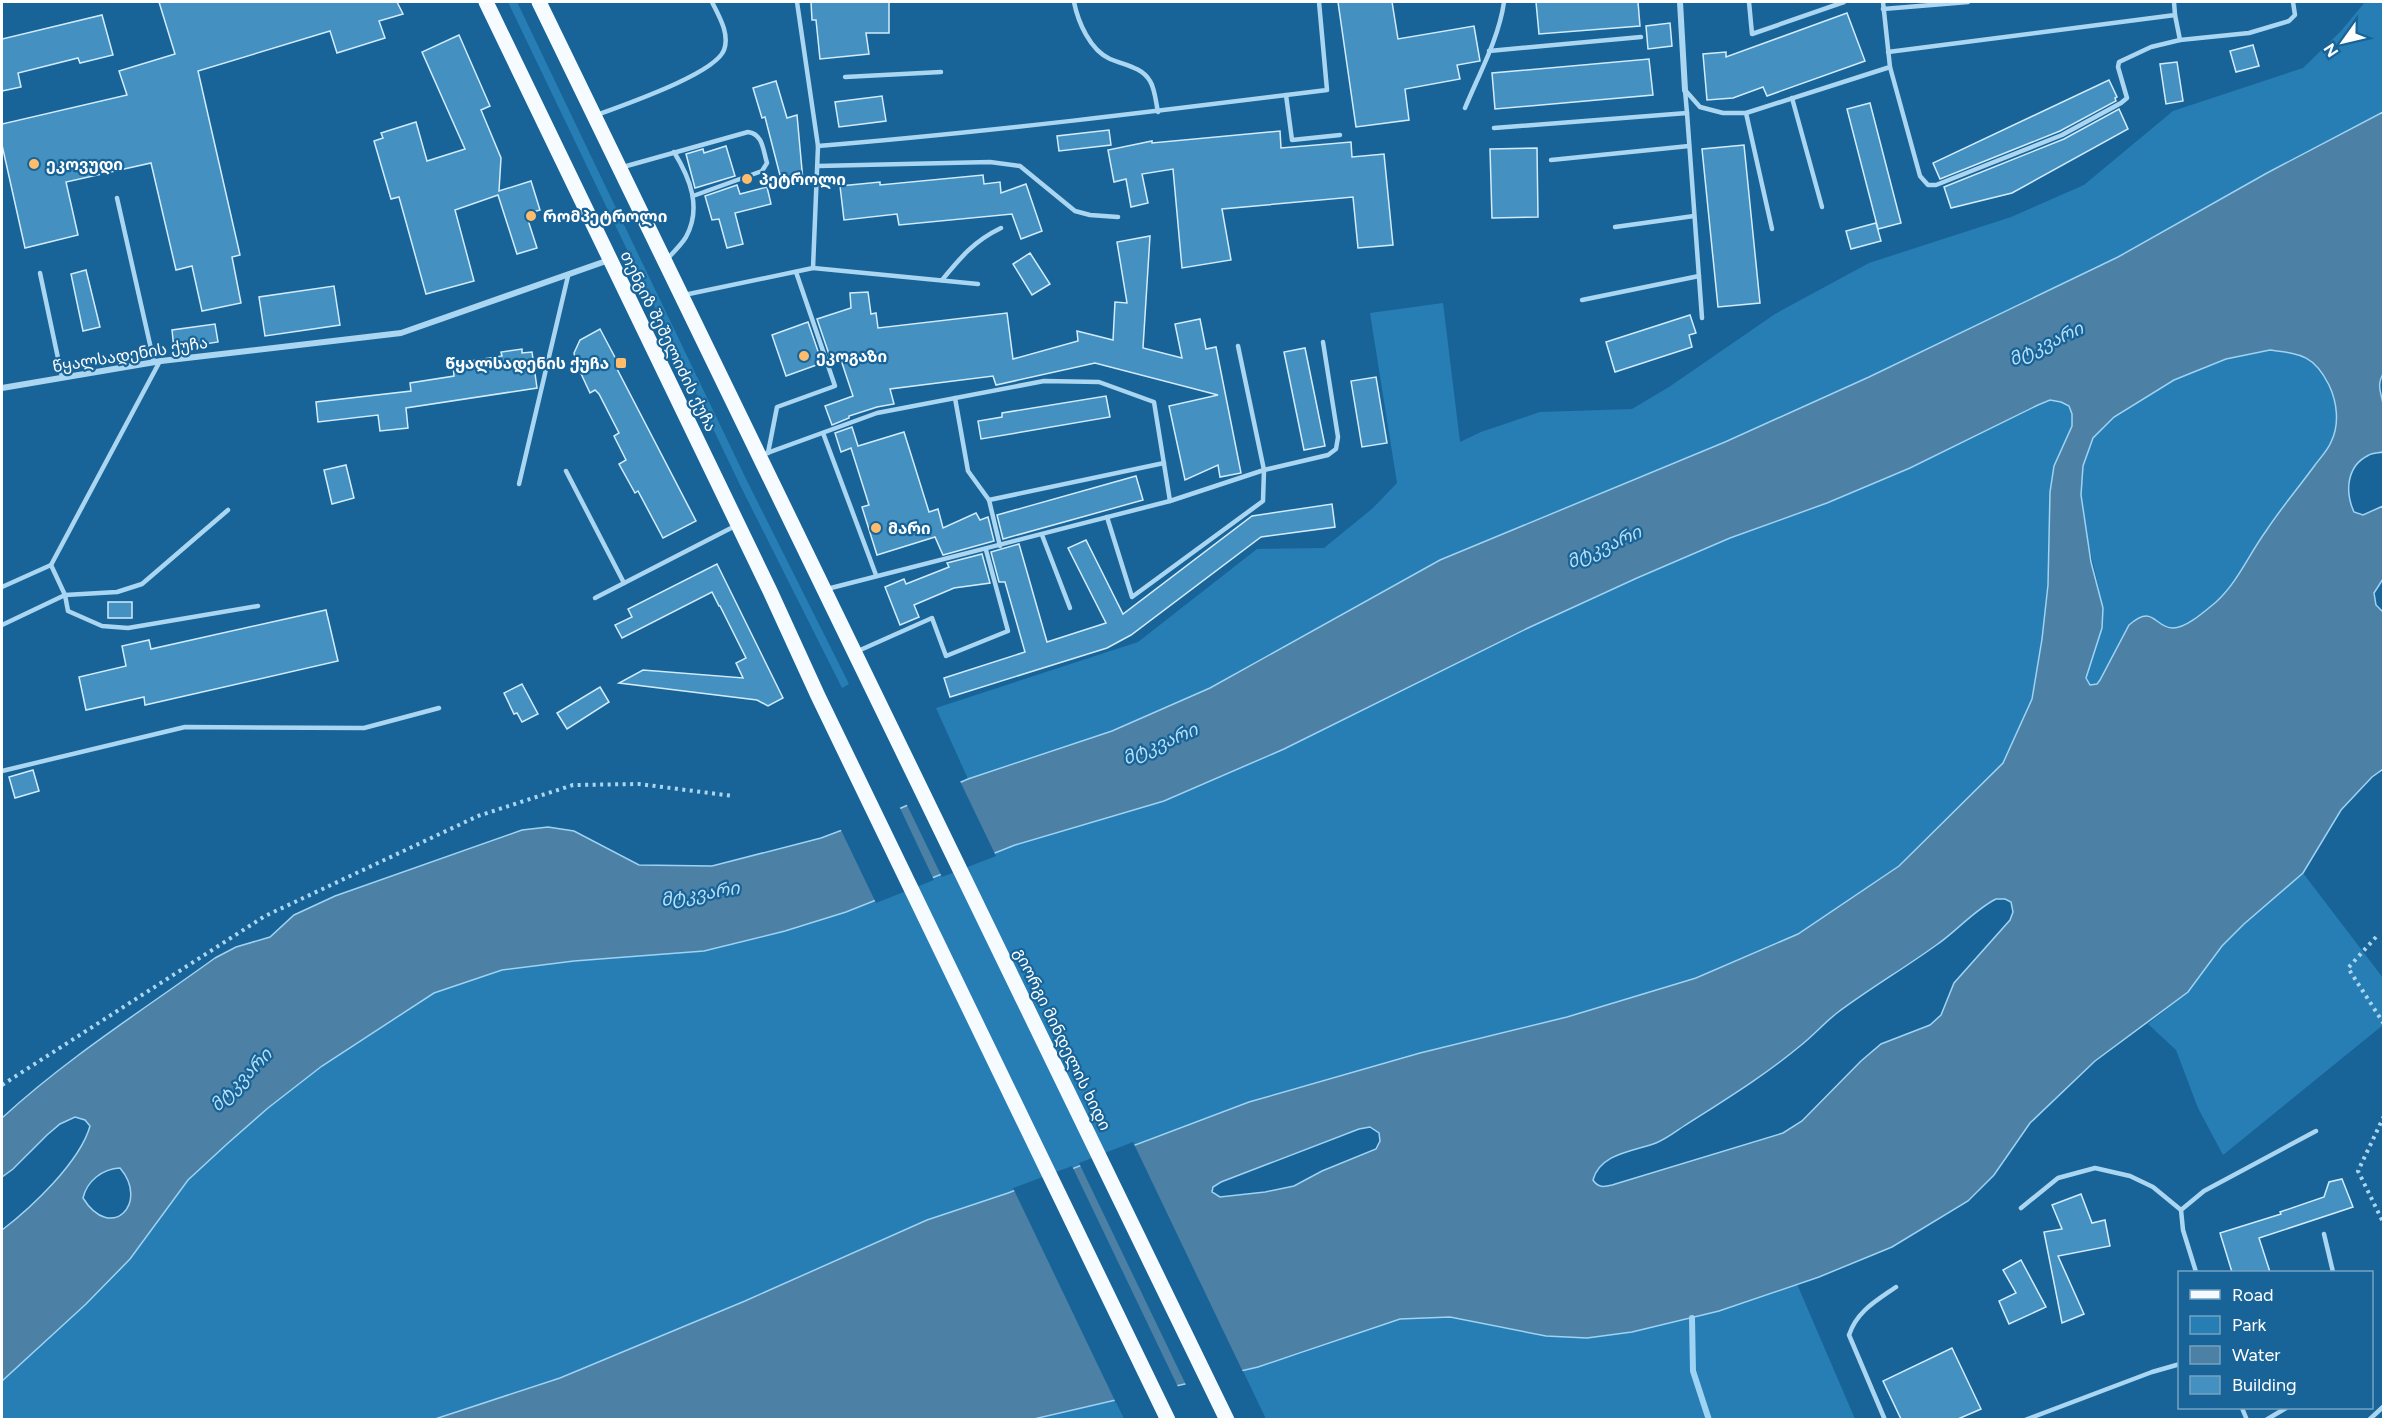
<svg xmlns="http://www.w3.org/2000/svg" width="2385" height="1421" viewBox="0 0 2385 1421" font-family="Figtree,'Noto Sans Georgian',sans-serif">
<rect width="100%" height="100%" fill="#186498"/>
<g fill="#277eb4">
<polygon points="508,2 517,2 748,483 849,684 842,688 741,487"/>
<polygon points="2365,2 2383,2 2383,112 2267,173 2118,257 1869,377 1724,442 1440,560 1210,688 1112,731 968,779 936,708 1138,642 1257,549 1324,548 1373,508 1397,483 1370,313 1443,303 1460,442 1481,432 1540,412 1632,409 1669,387 1775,314 1869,263 2011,217 2084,185 2173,111 2303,68 2341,31"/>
<path d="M2271,350C2301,354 2314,355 2329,385C2337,402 2340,424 2331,442C2328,450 2320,458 2315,465C2299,487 2281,508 2266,531C2249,554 2238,582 2216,602C2206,610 2187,628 2173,628C2154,628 2153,604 2129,625L2100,680L2097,684L2090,685L2086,678L2099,589L2085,528L2081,495L2083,466L2093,438L2114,417L2174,380L2226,359Z"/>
<polygon points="2050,400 2061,402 2069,406 2072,414 2072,426 2050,492 2048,585 2042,639 2032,699 2003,763 1899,866 1798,934 1696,978 1567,1017 1420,1053 1249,1102 1008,1193 927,1220 745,1301 560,1378 435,1419 2,1419 2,1381 86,1304 130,1259 188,1180 227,1144 268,1108 322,1066 434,993 502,970 574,961 846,912 1015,845 1164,801 1284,749 1528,628 1637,578 1730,538 1827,503 1910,468"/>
<polygon points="2303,873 2383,978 2383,1025 2223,1155 2198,1108 2176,1050 2148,1024 2188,992 2222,946 2244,924"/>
<polygon points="1797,1284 1855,1419 1266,1419 1243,1371 1300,1354 1400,1319 1450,1317 1498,1327 1587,1338 1632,1332 1685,1320"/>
<polygon points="1115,1400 1124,1419 1034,1420"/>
</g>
<path fill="#4c81a5" stroke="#9ed3f4" stroke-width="1.5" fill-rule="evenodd" d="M2383,112L2384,372C2376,386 2381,391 2383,404C2385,418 2383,437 2383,452C2379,453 2372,453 2369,455C2346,466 2345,492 2354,512L2363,515L2383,506V579L2374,593L2376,605L2383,612V769L2372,777L2341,810L2303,873L2244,924L2222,946L2188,992L2095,1061L2030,1123L1994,1175L1968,1201L1892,1247L1819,1277L1719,1311L1632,1332L1587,1338L1546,1336L1450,1317L1400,1319L1258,1367L1034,1419H435L560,1378L745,1301L927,1220L1008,1193L1249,1102L1420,1053L1567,1017L1696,978L1798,934L1899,866L2003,763L2032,699L2042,639L2048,585L2050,492L2054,466L2072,426V414L2069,406L2061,402L2050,400L2038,405L1910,468L1827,503L1730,538L1637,578L1528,628L1284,749L1164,801L1015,845L846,912L785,931L704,951L574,961L502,970L434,993L322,1066L268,1108L227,1144L188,1180L130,1259L86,1304L2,1381V1230C31,1208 80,1162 90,1126L85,1120L75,1117L60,1124L47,1135L13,1169L2,1177V1118C67,1058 143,1010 215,958L236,947L270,937L294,915L335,896L522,830L548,827L574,831L639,865L712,866L821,838L901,808L968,779L1112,731L1210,688L1440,560L1725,442L1869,377L2118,257L2267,173ZM2270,350C2301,354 2314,355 2329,385C2337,402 2340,424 2331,442C2328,450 2320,458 2315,465C2299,487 2281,508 2266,531C2249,554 2238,582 2216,602C2206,610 2187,628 2173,628C2154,628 2154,603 2129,625L2100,680L2097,684L2090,685L2086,678L2102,628L2103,608L2091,562L2081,495L2083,466L2093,438L2114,417L2174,380L2226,359ZM1996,899H2005L2011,902L2013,912L2010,920L1954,983L1941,1015L1930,1025L1881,1044L1861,1061L1802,1121L1783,1133L1612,1185C1604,1187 1598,1188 1593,1180C1600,1153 1635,1151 1656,1143C1666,1139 1675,1132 1684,1126C1723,1101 1764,1076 1800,1046C1813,1036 1824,1023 1837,1013C1869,989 1903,969 1935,946C1956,932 1974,910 1996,899ZM1370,1127L1379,1133L1380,1141L1376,1149L1322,1171L1294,1186L1265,1192L1220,1197L1212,1192L1213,1187L1221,1182L1359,1129ZM120,1168C150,1203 111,1243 83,1198C87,1181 102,1169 120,1168Z"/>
<g fill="#186498">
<polygon points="959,779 996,856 942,877 906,803"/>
<polygon points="899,806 934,880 876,903 840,828"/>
<polygon points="1133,1142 1244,1374 1187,1387 1079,1163"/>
<polygon points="1072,1166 1179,1389 1116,1403 1013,1188"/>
</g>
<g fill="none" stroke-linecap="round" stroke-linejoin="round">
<polyline stroke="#9ed3f4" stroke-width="6" points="1692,1318 1693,1371 1709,1420"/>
</g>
<g fill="#4490c0" stroke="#d2ecfc" stroke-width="1.5">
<polygon points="159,2 397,2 403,14 379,21 385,38 337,53 330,31 198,71 240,255 232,257 241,303 202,311 192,266 176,270 151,163 66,182 78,235 25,248 2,145 2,124 127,95 119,71 175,54"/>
<polygon points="811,2 889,2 889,33 866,33 869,54 820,59 816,20 812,20"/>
<polygon points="1338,2 1392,2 1398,39 1474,26 1480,61 1457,65 1460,79 1405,89 1409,120 1356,127"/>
<polygon points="1536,2 1638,2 1640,26 1539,34"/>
<polygon points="1847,13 1865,61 1767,96 1763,87 1733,98 1707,100 1703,54 1726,52 1726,57"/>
<polygon points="102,15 113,55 80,63 78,58 18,73 21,87 2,91 2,39"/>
<polygon points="1670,23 1672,46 1648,49 1646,26"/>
<polygon points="459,35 490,106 481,110 501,158 499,191 531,181 540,210 526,214 537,248 517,254 498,195 455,210 474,281 426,294 399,197 391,199 374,141 383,138 381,133 416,122 427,161 465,149 422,52"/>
<polygon points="2253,45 2259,66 2236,72 2230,51"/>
<polygon points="1649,59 1653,95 1495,109 1492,73"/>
<polygon points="2177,62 2183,101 2166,104 2160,64"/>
<polygon points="2109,80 2117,97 2115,98 2116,101 2060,131 1940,179 1933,163"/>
<polygon points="776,81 787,118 797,115 803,181 783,187 765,117 762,118 753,88"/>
<polygon points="882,96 886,121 839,127 835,102"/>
<polygon points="1870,103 1901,223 1878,229 1847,109"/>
<polygon points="2119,109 2128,129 2012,193 1951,208 1944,187 2064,139"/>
<polygon points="1109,130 1111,145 1059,151 1057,136"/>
<polygon points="1280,131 1281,148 1351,142 1352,157 1384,154 1393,245 1358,248 1353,197 1222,209 1231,260 1182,268 1173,169 1142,174 1148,203 1131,207 1126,179 1114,182 1108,150 1152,141 1152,143"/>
<polygon points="1744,145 1760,303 1718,307 1702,149"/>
<polygon points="726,146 735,176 695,188 686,154 703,149 704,153"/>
<polygon points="1537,148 1538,217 1492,218 1490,149"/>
<polygon points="983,175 984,184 1000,182 1001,193 1026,184 1042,231 1021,239 1012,214 899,225 897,214 844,220 840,186 880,182 880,185"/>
<polygon points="737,185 740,194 767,187 771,204 735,213 743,244 727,248 719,219 712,220 705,196"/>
<polygon points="1876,223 1881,241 1851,249 1846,231"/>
<polygon points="1150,236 1143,348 1182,358 1175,324 1200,319 1206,349 1216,347 1241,473 1220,477 1218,465 1185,480 1169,406 1218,395 1095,363 996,385 993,376 890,389 894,404 877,407 849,416 849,418 832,425 825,406 853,396 840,357 831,360 817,319 851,308 850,293 868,292 871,314 876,313 878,328 1007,313 1013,359 1078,341 1077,331 1113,340 1115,302 1127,303 1117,242"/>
<polygon points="1030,253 1050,284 1032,295 1013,264"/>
<polygon points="86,270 100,327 83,331 71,274"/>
<polygon points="334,286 340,325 265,336 259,297"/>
<polygon points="1690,315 1696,333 1689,335 1692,347 1615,372 1606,342"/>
<polygon points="808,322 822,363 786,376 772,335"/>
<polygon points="215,324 218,342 174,349 172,330"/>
<polygon points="600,329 618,363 615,365 696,521 663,538 638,491 635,493 619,464 626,460 614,436 619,433 599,394 595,390 590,393 577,365 574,353 580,340"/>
<polygon points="1305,348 1325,446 1304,450 1284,352"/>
<polygon points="522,349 522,353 532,352 537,388 406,408 408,428 380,431 378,415 318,422 316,402 411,391 410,383 454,376 453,364 502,356 501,352"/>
<polygon points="1376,377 1387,443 1362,447 1351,381"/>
<polygon points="1106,396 1110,417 981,439 978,421 1002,417 1002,413"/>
<polygon points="852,427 858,446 904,432 929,512 938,509 943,528 976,513 980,520 988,517 994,541 943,555 935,537 877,555 862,507 869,505 851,448 841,452 835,433"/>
<polygon points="346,465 354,498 332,504 324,470"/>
<polygon points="1136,476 1143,500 1003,539 997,515"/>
<polygon points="1332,504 1335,527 1261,537 1131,635 1107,648 950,697 944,678 1025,652 1005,582 999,582 991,552 1019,544 1047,642 1106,623 1068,548 1086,540 1123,614 1252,516"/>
<polygon points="982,554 990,583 954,588 914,605 919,617 900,625 885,587 904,579 906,584 949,567 947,563"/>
<polygon points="717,564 783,698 768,706 757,700 619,683 643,670 743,678 736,663 746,658 720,606 719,606 712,592 622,638 615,625 632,617 628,609"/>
<rect x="108" y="602" width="24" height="16"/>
<polygon points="326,610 338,661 145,705 144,697 86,710 79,677 126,666 122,646 149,640 151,649"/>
<polygon points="522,684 538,714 522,722 517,713 514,714 504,693"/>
<polygon points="600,687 609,702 567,729 557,713"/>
<polygon points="33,770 39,791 15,798 9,777"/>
<polygon points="2342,1179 2353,1207 2259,1238 2270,1272 2232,1272 2220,1233 2281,1214 2280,1212 2324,1197 2329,1182"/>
<polygon points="2081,1194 2092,1223 2105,1220 2110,1246 2058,1256 2084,1314 2062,1323 2044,1232 2062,1229 2052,1205"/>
<polygon points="2021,1260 2046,1307 2009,1324 1999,1301 2016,1293 2003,1270"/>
<polygon points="1952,1348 1981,1409 1958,1419 1901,1419 1883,1381"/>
</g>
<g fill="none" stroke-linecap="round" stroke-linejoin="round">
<g stroke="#abd6f1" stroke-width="4" stroke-dasharray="3 4.5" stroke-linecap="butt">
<polyline points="2376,937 2348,968 2384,1024"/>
<polyline points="2,1085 265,916 478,816 573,785 639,784 733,796"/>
<polyline points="2384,1116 2358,1171 2384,1224"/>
</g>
<g stroke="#abd6f1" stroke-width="4.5">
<path d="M1074,2C1078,22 1090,50 1110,59C1124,65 1142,67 1150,81C1155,89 1156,103 1158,112"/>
<polyline points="1749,2 1752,34 1844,2"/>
<polyline points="1883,9 1968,2"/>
<polyline points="2175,15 2180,40"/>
<polyline points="1489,51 1641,37"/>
<polyline points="1888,52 2175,15 2174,2"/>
<polyline points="1890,67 1920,176 1928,185 1936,185 2062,135 2121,103 2127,98 2118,67 2119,62 2151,47 2180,40 2249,33 2289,21 2295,15 2293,2"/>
<polyline points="845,77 941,72"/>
<polyline points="1685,90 1700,107 1723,113 1746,113 1890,67 1883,2"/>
<polyline points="1286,95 1292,140 1340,135"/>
<polyline points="1792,98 1822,207"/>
<path d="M1465,108C1479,74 1499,38 1504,2"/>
<polyline points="1687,113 1702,318"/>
<polyline points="1746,113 1772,229"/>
<path d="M597,115C623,105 715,74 724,50C730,34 719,16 712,2"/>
<polyline points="1494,128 1687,113 1685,90"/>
<path d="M818,146C989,132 1158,111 1327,90L1319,2"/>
<polyline points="1551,160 1689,146"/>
<polyline points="818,166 990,162 1020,166 1075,211 1090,215 1118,217"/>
<path d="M623,167L748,132C763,134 763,150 767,163L762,171L693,196"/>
<polyline points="117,198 154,362"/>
<polyline points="1615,227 1694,216"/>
<path d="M667,259C673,253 681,245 686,237C702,208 690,178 674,152"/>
<polyline points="813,268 978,284"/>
<polyline points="40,273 62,377"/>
<path d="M942,280C961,257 974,241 1001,228"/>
<polyline points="684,295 813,268 818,146 797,2"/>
<polyline points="1582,300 1699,276"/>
<polyline points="955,398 968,471 989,500 1000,546"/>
<polyline points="823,433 876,575"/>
<polyline points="768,453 777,407 835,386 796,272"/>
<polyline points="762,455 877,413 1044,381 1099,382 1154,402 1170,501"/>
<polyline points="566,471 624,583"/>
<polyline points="519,484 568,276"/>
<polyline points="989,500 1164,463"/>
<polyline points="1107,517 1132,597 1263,501 1264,470 1238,346"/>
<polyline points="1042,535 1070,608"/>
<polyline points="51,565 65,595 117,592 142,584 228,510"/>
<polyline points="2,587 51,565 160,361"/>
<polyline points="827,589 1170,501 1264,470 1328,455 1336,449 1338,437 1323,342"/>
<polyline points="595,598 735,526"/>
<polyline points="2,625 65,595 68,611 102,626 128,628 258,606"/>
<polyline points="858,651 932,618 946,656 1008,631 986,550"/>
<polyline points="2,771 185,727 364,728 439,708"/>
<polyline points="2021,1208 2058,1178 2095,1168 2130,1176 2153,1187 2181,1210"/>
<polyline points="2324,1234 2333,1272"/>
<polyline points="2196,1272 2183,1230 2181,1210 2204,1191 2316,1131"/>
<polyline points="2242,1408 2247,1420"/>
<path d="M1885,1420L1849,1335C1857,1311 1876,1301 1896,1287"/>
<polyline points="2025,1420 2152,1372 2180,1364"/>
<polyline points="2266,1420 2286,1408"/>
<polyline points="2369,1420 2384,1406"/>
</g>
<g stroke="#abd6f1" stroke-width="6">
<polyline points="1680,2 1685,90"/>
<polyline points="2,388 161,361 401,333 609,260"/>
</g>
<g stroke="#f5fbff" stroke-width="15">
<polyline points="486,2 770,591 818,696 1168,1420"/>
<polyline points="539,2 1227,1420"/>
</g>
</g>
<g fill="#ffbc6b" stroke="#186498" stroke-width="2">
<circle cx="34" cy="164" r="6"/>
<circle cx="747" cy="179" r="6"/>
<circle cx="531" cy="216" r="6"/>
<circle cx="804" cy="356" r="6"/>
<rect x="615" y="357" width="12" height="12" rx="3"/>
<circle cx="876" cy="528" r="6"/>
</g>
<g text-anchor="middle" stroke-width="4.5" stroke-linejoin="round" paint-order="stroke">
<g font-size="16" font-weight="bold" fill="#fff" stroke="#186498" text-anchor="start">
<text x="46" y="170">ეკოვუდი</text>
<text x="759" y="185">პეტროლი</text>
<text x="543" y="222">რომპეტროლი</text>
<text x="816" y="362">ეკოგაზი</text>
<text x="609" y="369" text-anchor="end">წყალსადენის ქუჩა</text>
<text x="888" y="534">მარი</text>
</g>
<g font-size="16" fill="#fff" stroke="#186498">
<text transform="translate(669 341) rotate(64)" y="6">თენგიზ შეშელიძის ქუჩა</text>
<text transform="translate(130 354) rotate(-9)" y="6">წყალსადენის ქუჩა</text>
<text transform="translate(1063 1039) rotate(64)" y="6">გიორგი მინდელის ხიდი</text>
</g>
<g font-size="18" font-style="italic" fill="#b7dff8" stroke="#186498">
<text transform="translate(2046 344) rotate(-25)" y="6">მტკვარი</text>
<text transform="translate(1604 547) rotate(-24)" y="6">მტკვარი</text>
<text transform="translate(1160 744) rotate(-23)" y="6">მტკვარი</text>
<text transform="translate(700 894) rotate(-9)" y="6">მტკვარი</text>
<text transform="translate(241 1080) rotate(-46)" y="6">მტკვარი</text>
</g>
</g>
<rect width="2385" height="1421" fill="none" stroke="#ffffff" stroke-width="6"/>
<rect x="2178" y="1271" width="195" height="138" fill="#186498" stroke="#74a2c1" stroke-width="1.5"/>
<rect x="2190" y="1290" width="30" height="9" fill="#f5fbff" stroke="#74a2c1" stroke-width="1.5"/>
<text x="2232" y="1301" font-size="18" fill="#ffffff">Road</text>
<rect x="2190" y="1316" width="30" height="18" fill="#277eb4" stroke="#74a2c1" stroke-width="1.5"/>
<text x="2232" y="1331" font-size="18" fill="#ffffff">Park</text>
<rect x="2190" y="1346" width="30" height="18" fill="#4c81a5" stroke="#74a2c1" stroke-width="1.5"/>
<text x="2232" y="1361" font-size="18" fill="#ffffff">Water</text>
<rect x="2190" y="1376" width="30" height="18" fill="#4490c0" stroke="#74a2c1" stroke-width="1.5"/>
<text x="2232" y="1391" font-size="18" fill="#ffffff">Building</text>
<g transform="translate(2343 42) rotate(236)" stroke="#186498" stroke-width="4.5" paint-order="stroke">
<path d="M0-4.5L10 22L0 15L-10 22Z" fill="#ffffff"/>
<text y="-9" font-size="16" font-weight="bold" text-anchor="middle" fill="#ffffff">N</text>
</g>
</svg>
